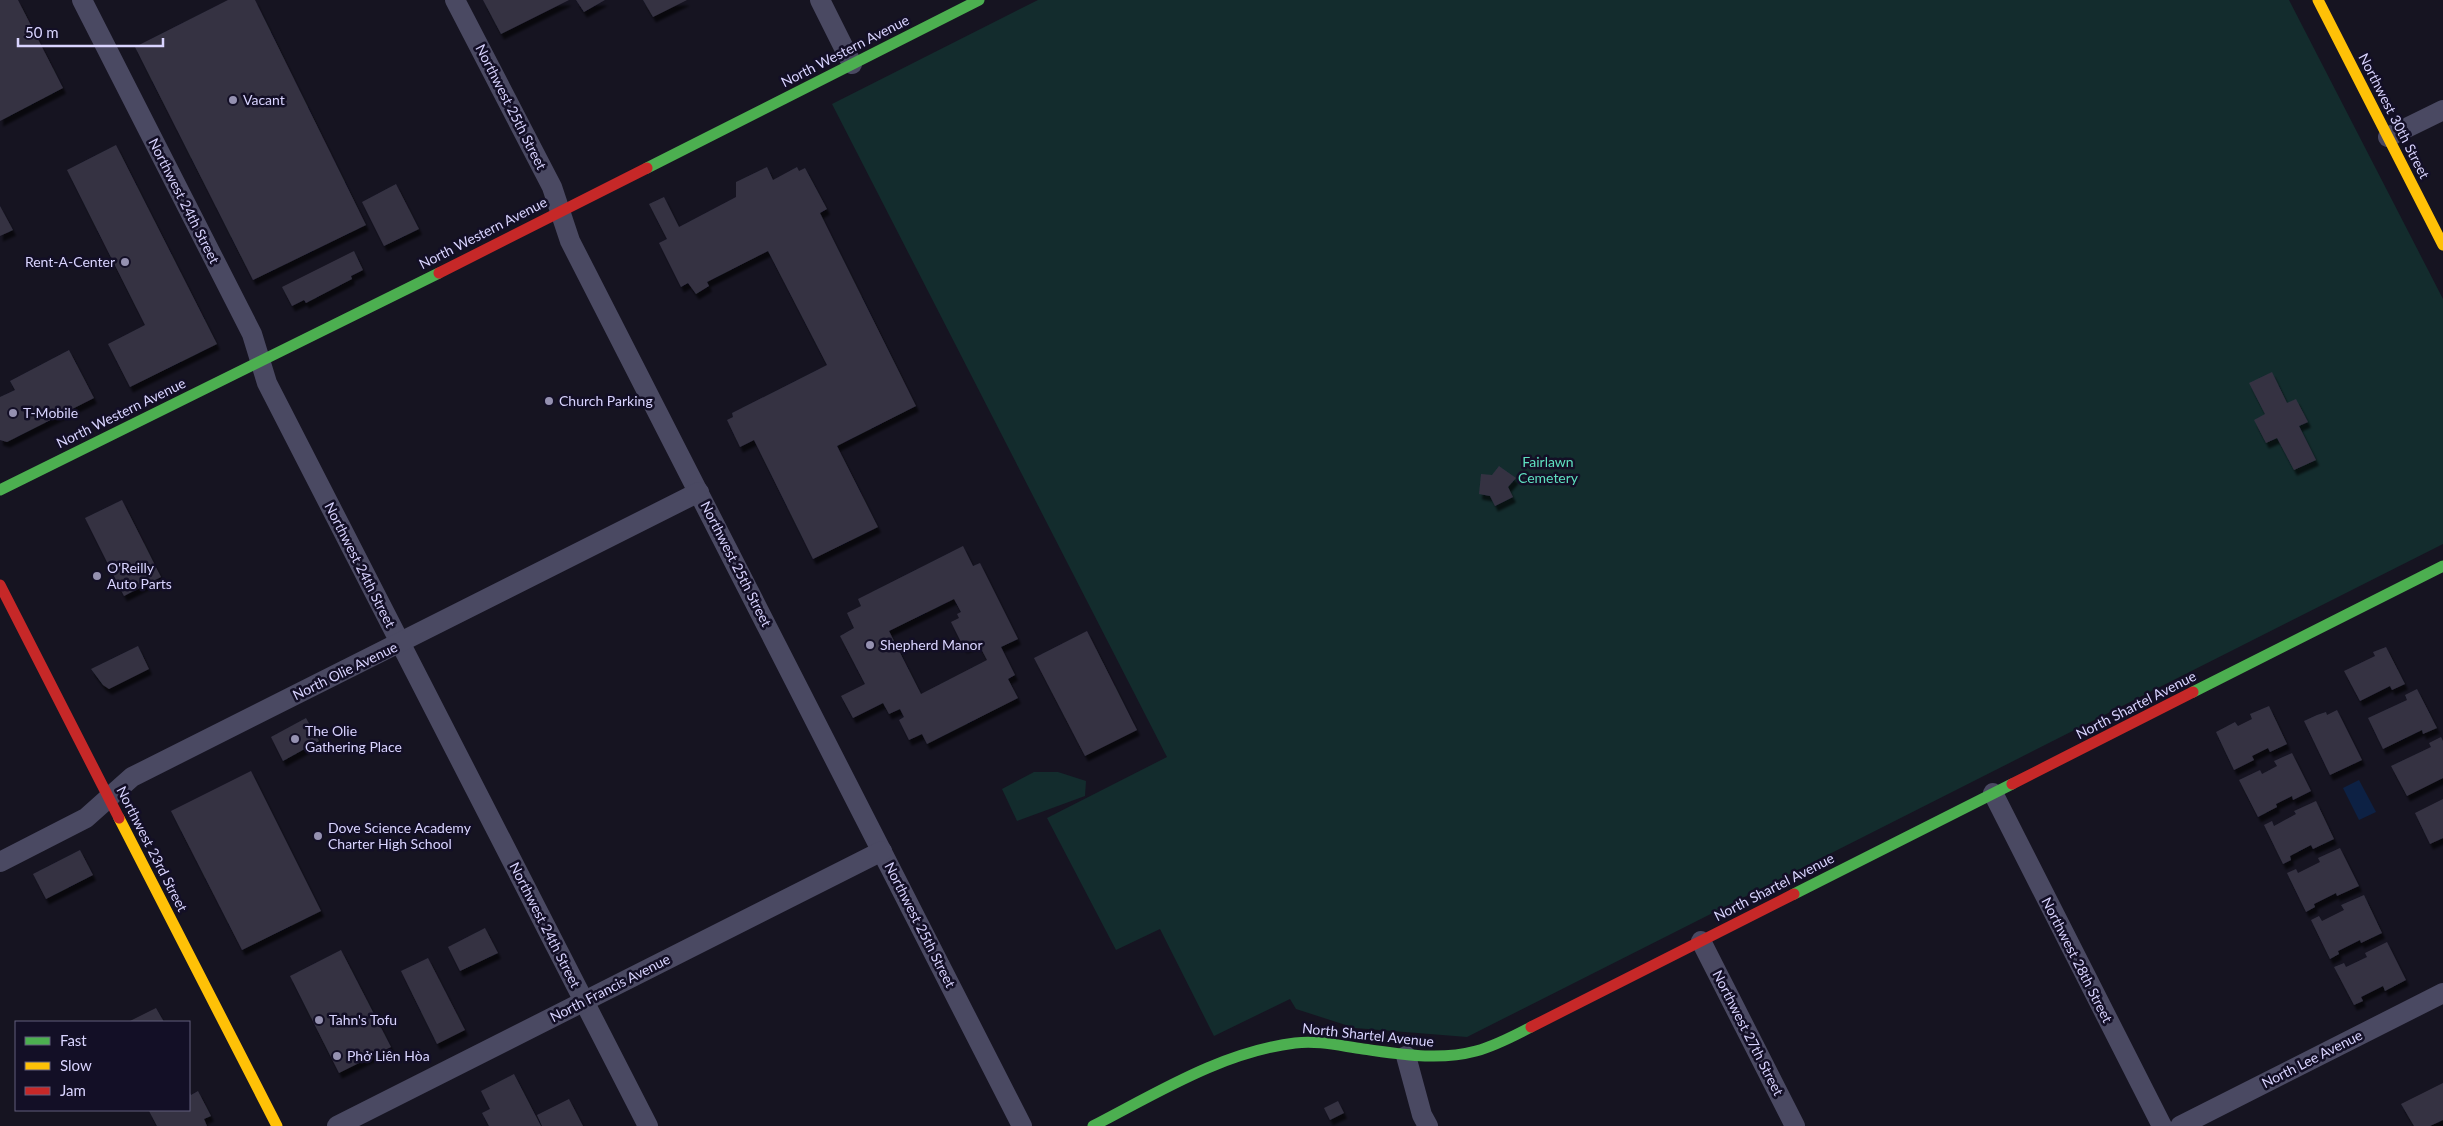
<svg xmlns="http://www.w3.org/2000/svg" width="2443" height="1126" viewBox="0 0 2443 1126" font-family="Lato,sans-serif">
<defs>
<filter id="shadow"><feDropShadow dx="3" dy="5.5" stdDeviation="1" flood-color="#0009"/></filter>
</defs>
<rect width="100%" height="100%" fill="#161421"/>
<g fill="#132c2d">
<polygon points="1038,0 2289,0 2443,299 2443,544 1467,1037 1355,1028 1296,1009 1290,999 1214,1036 1160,929 1116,950 1047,818 1167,757 832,104"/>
<polygon points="1034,772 1058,772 1086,781 1085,796 1017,821 1002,789"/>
</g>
<polygon fill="#0d2144" points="2359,780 2376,812 2359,820 2343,788"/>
<g fill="#343243" fill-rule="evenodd" filter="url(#shadow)">
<polygon points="0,0 18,0 63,88 0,121"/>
<polygon points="228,0 255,0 366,225 253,280 135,47"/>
<polygon points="483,0 569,0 501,34"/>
<polygon points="576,0 605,0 584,12"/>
<polygon points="643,0 687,0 653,17"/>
<polygon points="116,145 217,344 130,387 108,344 145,325 67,170"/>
<polygon points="767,167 773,180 797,167 799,171 805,168 827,209 820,213 916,406 837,446 878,527 813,559 754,440 740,447 727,420 733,417 732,413 827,365 768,251 707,282 709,286 696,294 688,283 681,287 659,243 667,239 649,204 664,197 679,227 736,197 736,182"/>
<polygon points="396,184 419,229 384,246 362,202"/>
<polygon points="0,206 13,230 0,236"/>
<polygon points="354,251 363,270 351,276 352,279 306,303 304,300 292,306 282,287"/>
<polygon points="69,350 94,398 7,442 0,440 0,397 15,390 10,381"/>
<polygon points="2272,372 2287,403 2296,399 2308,422 2299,426 2316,460 2294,470 2277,438 2266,443 2254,420 2265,414 2249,383"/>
<polygon points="1499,466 1516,478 1508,487 1513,497 1495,506 1490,496 1479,494 1481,474 1492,475"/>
<polygon points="122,500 161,577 124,596 85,518"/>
<path d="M963,546L973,566L980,563L1018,639L1001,647L1015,675L1008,679L1018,698L927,744L922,734L909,740L899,720L904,717L900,709L889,714L883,703L853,718L841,696L865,684L840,636L854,628L847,613L861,606L858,599ZM954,599L961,612L957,614L959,618L951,622L964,648L978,643L987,660L921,694L889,631Z"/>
<polygon points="1087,631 1137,730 1085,756 1034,658"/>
<polygon points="138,646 149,669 109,689 103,685 91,669"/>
<polygon points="2386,647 2405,684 2392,690 2390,686 2360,701 2344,671 2375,656 2373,652"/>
<polygon points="2417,689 2437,728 2423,734 2422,730 2383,749 2368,718 2407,700 2405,695"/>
<polygon points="2269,706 2287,744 2270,752 2268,748 2252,756 2254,760 2234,770 2216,732 2235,722 2238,726 2252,719 2250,714"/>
<polygon points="2337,710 2362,760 2330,775 2304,721 2317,715 2326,712 2327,715"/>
<polygon points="306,718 319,741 283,761 271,737"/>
<polygon points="2441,737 2443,741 2443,778 2407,796 2391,766 2431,747 2429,743"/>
<polygon points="2292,753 2311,791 2293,800 2292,796 2276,804 2277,807 2258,817 2239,780 2260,770 2262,774 2277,766 2274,761"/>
<polygon points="251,771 321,911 242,950 171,811"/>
<polygon points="2443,799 2443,838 2430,844 2415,813"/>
<polygon points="2316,801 2334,839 2313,849 2311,845 2290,856 2291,860 2283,864 2264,825 2272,821 2274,826 2296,814 2294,811"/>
<polygon points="2340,848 2359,886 2337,896 2336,893 2314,904 2315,907 2306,912 2287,873 2296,869 2298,873 2320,862 2318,858"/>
<polygon points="80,850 93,875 46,899 33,874"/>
<polygon points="2364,895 2382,933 2361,943 2360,940 2338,951 2339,954 2330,959 2311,920 2319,916 2322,921 2344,910 2341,905"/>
<polygon points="485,928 498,953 460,971 448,947"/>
<polygon points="2387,942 2406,980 2385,991 2383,986 2361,997 2363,1001 2354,1005 2334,967 2344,963 2346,967 2367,957 2365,953"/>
<polygon points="341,950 391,1047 339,1073 290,976"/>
<polygon points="428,958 465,1030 437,1044 401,971"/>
<polygon points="156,1008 164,1022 128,1022"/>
<polygon points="514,1074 541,1126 489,1126 482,1113 490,1109 481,1091"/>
<polygon points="2443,1083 2443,1120 2430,1126 2414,1126 2401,1104"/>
<polygon points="189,1091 191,1095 198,1091 211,1116 204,1119 207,1126 157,1126 149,1111 189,1110"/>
<polygon points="569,1099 583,1126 542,1126 537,1115"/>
<polygon points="1338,1101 1344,1113 1330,1120 1324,1108"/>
</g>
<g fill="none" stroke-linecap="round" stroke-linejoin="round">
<g stroke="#4a4962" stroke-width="20">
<polyline points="82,0 252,334 267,383 648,1126"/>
<polyline points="455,0 552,187 570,241 1022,1126"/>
<polyline points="820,0 852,64"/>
<polyline points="2388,137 2443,110"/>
<polyline points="1993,793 2162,1126"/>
<polyline points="0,862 86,818 132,777 699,492"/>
<polyline points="1701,941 1795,1126"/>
<polyline points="1406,1056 1422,1115 1428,1126"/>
<polyline points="337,1126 882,851"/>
<polyline points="2180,1126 2443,993"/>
</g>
<g stroke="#4caf50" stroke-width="11">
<polyline points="647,168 979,0"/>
<polyline points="0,490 439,273"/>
<polyline points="2193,692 2443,566"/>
<polyline points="1794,894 2012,784"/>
<path d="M1093,1126C1157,1093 1222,1052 1295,1043C1318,1040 1341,1046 1363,1049C1400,1054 1439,1061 1476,1051C1495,1046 1514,1036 1531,1027"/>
</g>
<g stroke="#ffc107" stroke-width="11">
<polyline points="2318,0 2443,245"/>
<polyline points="119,818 277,1126"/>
</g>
<g stroke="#c62828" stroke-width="11">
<polyline points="439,273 647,168"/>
<polyline points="0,585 119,818"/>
<polyline points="2012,784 2193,692"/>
<polyline points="1531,1027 1794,894"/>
</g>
</g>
<g fill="#9591b1" stroke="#130f26" stroke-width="2">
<circle cx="233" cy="100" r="5"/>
<circle cx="125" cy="262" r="5"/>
<circle cx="549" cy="401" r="5"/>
<circle cx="13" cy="413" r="5"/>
<circle cx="97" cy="576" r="5"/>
<circle cx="870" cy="645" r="5"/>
<circle cx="295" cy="739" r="5"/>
<circle cx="318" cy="836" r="5"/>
<circle cx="319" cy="1020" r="5"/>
<circle cx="337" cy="1056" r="5"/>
</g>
<g text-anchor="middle" stroke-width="5" stroke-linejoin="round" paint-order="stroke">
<g font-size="14" fill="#d9d4ff" stroke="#130f26">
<text transform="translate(845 51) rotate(-27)" y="5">North Western Avenue</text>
<text transform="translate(511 107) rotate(63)" y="5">Northwest 25th Street</text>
<text transform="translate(2394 116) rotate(63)" y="5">Northwest 30th Street</text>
<text transform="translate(184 201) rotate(63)" y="5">Northwest 24th Street</text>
<text transform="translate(483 233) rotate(-27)" y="5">North Western Avenue</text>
<text transform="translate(121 413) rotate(-26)" y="5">North Western Avenue</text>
<text transform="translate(736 564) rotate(63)" y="5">Northwest 25th Street</text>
<text transform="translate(360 565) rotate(63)" y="5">Northwest 24th Street</text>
<text transform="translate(345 671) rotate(-26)" y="5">North Olie Avenue</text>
<text transform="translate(2136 705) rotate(-27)" y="5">North Shartel Avenue</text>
<text transform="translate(152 849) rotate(63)" y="5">Northwest 23rd Street</text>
<text transform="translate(1774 887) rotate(-27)" y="5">North Shartel Avenue</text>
<text transform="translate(545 925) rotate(63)" y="5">Northwest 24th Street</text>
<text transform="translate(920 925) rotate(63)" y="5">Northwest 25th Street</text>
<text transform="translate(2077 960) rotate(63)" y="5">Northwest 28th Street</text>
<text transform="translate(610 988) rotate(-27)" y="5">North Francis Avenue</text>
<text transform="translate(1748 1033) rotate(63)" y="5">Northwest 27th Street</text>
<text transform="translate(1368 1035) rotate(6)" y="5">North Shartel Avenue</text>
<text transform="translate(2312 1059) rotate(-27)" y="5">North Lee Avenue</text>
</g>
<g font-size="14" fill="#d9d4ff" stroke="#130f26" text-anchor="start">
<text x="243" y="105">Vacant</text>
<text x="115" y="267" text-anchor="end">Rent-A-Center</text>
<text x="559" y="406">Church Parking</text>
<text x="23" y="418">T-Mobile</text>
<text x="107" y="573">O'Reilly<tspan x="107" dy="16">Auto Parts</tspan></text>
<text x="880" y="650">Shepherd Manor</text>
<text x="305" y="736">The Olie<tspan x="305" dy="16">Gathering Place</tspan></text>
<text x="328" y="833">Dove Science Academy<tspan x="328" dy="16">Charter High School</tspan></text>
<text x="329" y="1025">Tahn's Tofu</text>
<text x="347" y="1061">Phở Liên Hòa</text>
</g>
<g font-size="14" fill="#5fe0c0" stroke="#130f26">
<text x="1548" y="467">Fairlawn<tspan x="1548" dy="16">Cemetery</tspan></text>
</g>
</g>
<rect x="15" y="1021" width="175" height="90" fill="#130f26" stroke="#625e7d"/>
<rect x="25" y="1037" width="25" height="8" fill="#4caf50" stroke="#625e7d"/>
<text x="60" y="1046" font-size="15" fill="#d9d4ff">Fast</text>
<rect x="25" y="1062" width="25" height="8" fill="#ffc107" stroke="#625e7d"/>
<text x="60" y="1071" font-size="15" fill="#d9d4ff">Slow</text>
<rect x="25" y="1087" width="25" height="8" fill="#c62828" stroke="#625e7d"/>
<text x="60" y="1096" font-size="15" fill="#d9d4ff">Jam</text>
<path d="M18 38v8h145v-8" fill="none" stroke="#d9d4ff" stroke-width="2.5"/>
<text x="25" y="38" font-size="15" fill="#d9d4ff" stroke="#130f26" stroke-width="4" paint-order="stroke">50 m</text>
</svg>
